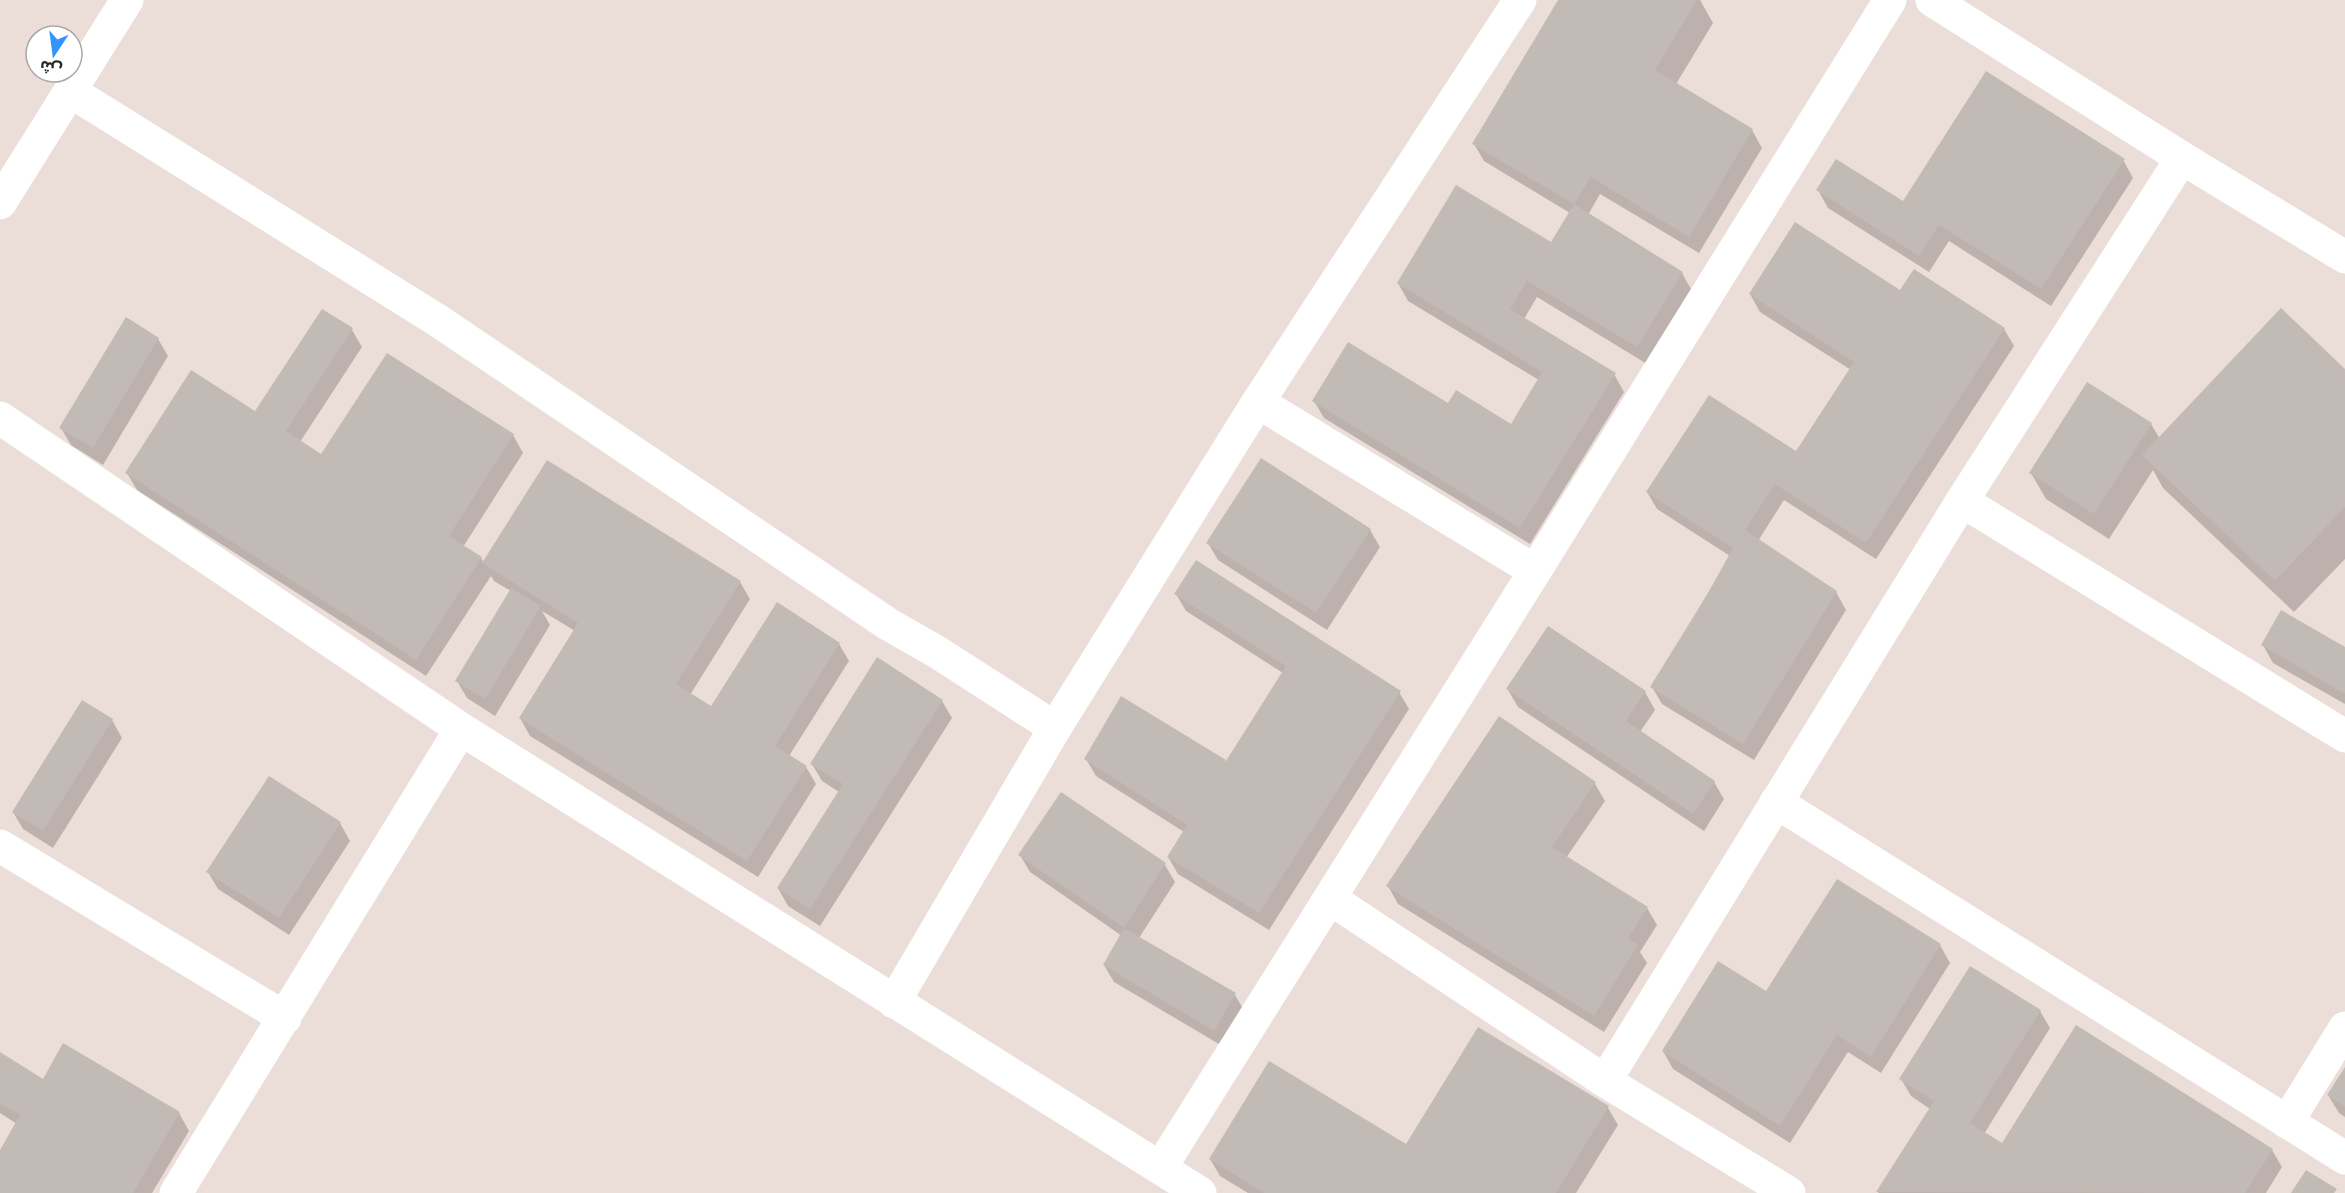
<svg xmlns="http://www.w3.org/2000/svg" width="2345" height="1193" viewBox="0 0 2345 1193" font-family="Poppins,'Noto Sans Arabic',sans-serif">
<rect width="100%" height="100%" fill="#ebded9"/>
<g fill="#0003">
<polygon points="1560,0 1700,0 1713,23 1676,84 1752,130 1762,148 1699,253 1600,194 1588,215 1682,273 1692,291 1647,364 1537,297 1524,319 1614,374 1624,392 1530,544 1324,418 1314,401 1449,405 1511,426 1539,380 1408,301 1398,283 1552,244 1570,213 1484,161 1474,144"/>
<polygon points="2123,160 2133,178 2051,306 1949,241 1929,272 1828,208 1818,190 1904,203"/>
<polygon points="1901,292 2004,329 2014,346 1876,559 1784,500 1758,541 1836,592 1846,610 1754,760 1662,704 1652,687 1730,556 1657,509 1647,492 1797,453 1851,370 1760,312 1750,294"/>
<polygon points="352,330 362,347 300,442 322,456 513,435 523,453 463,547 481,558 484,563 740,582 750,599 690,695 712,708 839,644 849,661 789,756 806,767 816,784 758,877 530,736 520,718 575,631 542,611 550,625 495,716 467,698 457,681 511,591 494,581 491,576 426,676 137,490 127,473 256,413"/>
<polygon points="158,339 168,356 103,465 71,445 61,428"/>
<polygon points="2345,371 2345,559 2294,612 2163,488 2153,470 2109,539 2046,499 2031,473 2151,424 2160,439"/>
<polygon points="1370,530 1380,547 1327,630 1218,560 1208,543"/>
<polygon points="1176,594 1399,692 1409,709 1269,930 1178,874 1168,857 1184,832 1096,776 1086,759 1225,761 1226,764 1283,673 1186,611"/>
<polygon points="2263,645 2345,649 2345,704 2273,663"/>
<polygon points="1508,690 1645,692 1655,710 1640,732 1714,782 1724,799 1704,831 1518,707"/>
<polygon points="942,701 952,718 820,926 788,906 778,888 839,792 822,781 812,764"/>
<polygon points="1499,718 1595,784 1605,801 1566,858 1647,908 1657,925 1640,952 1647,963 1604,1032 1398,904 1388,886"/>
<polygon points="112,720 122,738 53,848 23,829 13,812"/>
<polygon points="269,778 340,823 350,841 289,935 218,889 208,872"/>
<polygon points="1020,855 1165,865 1175,882 1139,938 1235,995 1245,1012 1224,1047 1114,982 1104,965 1122,936 1030,872"/>
<polygon points="1940,945 1950,963 1881,1073 1848,1052 1790,1143 1673,1069 1663,1051 1766,993"/>
<polygon points="2040,1011 2050,1028 1984,1134 2002,1145 2272,1150 2282,1167 2266,1193 1878,1193 1930,1109 1911,1096 1901,1079"/>
<polygon points="1478,1029 1608,1108 1618,1125 1576,1193 1248,1193 1220,1176 1210,1159 1406,1146"/>
<polygon points="0,1054 43,1081 179,1113 189,1131 152,1193 0,1193 0,1152 17,1124 0,1113"/>
<polygon points="2345,1070 2345,1117 2339,1113 2328,1095"/>
</g>
<g fill="#c2bab5">
<polygon points="1558,0 1697,0 1655,70 1753,129 1689,237 1591,177 1574,204 1472,144"/>
<polygon points="1986,71 2125,159 2041,289 1939,225 1919,256 1816,190 1836,159 1903,201"/>
<polygon points="1456,185 1551,242 1574,204 1683,272 1637,347 1527,281 1510,309 1616,373 1520,528 1312,401 1348,342 1448,403 1456,390 1511,424 1542,372 1397,283"/>
<polygon points="1795,222 1900,290 1914,269 2005,328 1866,543 1775,484 1745,530 1837,591 1743,744 1650,687 1707,595 1733,548 1646,492 1709,395 1796,451 1854,362 1749,294"/>
<polygon points="2281,308 2345,369 2345,507 2275,581 2142,455"/>
<polygon points="322,309 353,328 286,431 321,454 387,353 514,434 449,536 482,557 416,660 125,473 191,370 255,411"/>
<polygon points="126,317 159,338 93,448 59,428"/>
<polygon points="2087,382 2152,423 2094,514 2029,473"/>
<polygon points="1261,458 1371,529 1316,613 1206,543"/>
<polygon points="547,460 741,581 676,684 711,706 777,602 840,643 775,746 807,766 747,861 519,718 578,623 482,563"/>
<polygon points="1196,560 1401,691 1259,913 1167,857 1187,825 1084,759 1121,696 1226,760 1221,769 1286,666 1174,594"/>
<polygon points="511,588 541,606 485,699 455,681"/>
<polygon points="2281,610 2345,647 2345,694 2261,645"/>
<polygon points="1548,626 1646,691 1626,721 1715,781 1693,814 1506,689"/>
<polygon points="877,657 943,700 810,909 777,888 843,784 810,764"/>
<polygon points="82,700 113,719 43,831 12,812"/>
<polygon points="1499,716 1596,782 1552,847 1648,907 1628,938 1638,945 1594,1016 1386,886"/>
<polygon points="269,776 341,822 279,918 206,872"/>
<polygon points="1061,792 1166,863 1124,928 1236,993 1214,1031 1103,965 1124,928 1018,855"/>
<polygon points="1837,879 1941,944 1871,1057 1837,1035 1780,1126 1662,1051 1718,961 1766,991"/>
<polygon points="1970,966 2041,1010 1970,1123 2002,1143 2076,1025 2273,1149 2245,1193 1876,1192 1934,1101 1899,1079"/>
<polygon points="1478,1027 1609,1106 1556,1193 1264,1193 1209,1159 1269,1061 1406,1144"/>
<polygon points="63,1043 180,1112 133,1193 0,1193 0,1150 20,1115 0,1103 0,1052 43,1079"/>
<polygon points="2345,1067 2345,1107 2327,1095"/>
<polygon points="2306,1170 2337,1189 2334,1193 2291,1193"/>
</g>
<g fill="none" stroke-linecap="round" stroke-linejoin="round">
<g stroke="#fff" stroke-width="33">
<polyline points="1932,0 2182,158 2345,257"/>
<polyline points="70,91 437,320 888,624 937,652 1055,728"/>
<polyline points="0,203 127,0"/>
<polyline points="1258,402 1535,571"/>
<polyline points="0,418 461,729 1200,1193"/>
<polyline points="1962,501 2345,736"/>
<polyline points="1776,802 2345,1158"/>
<polyline points="0,846 285,1018"/>
<polyline points="1331,899 1605,1081 1789,1193"/>
<polyline points="894,1002 1055,728 1258,402 1520,0"/>
<polyline points="1605,1081 1962,501 2182,158"/>
<polyline points="2287,1122 2345,1028"/>
<polyline points="1161,1167 1535,571 1890,0"/>
<polyline points="176,1193 461,729"/>
</g>
</g>
<g transform="translate(54 54) rotate(193)"><circle r="28" fill="#ffffff" stroke="#a9a9a9" stroke-width="1.5"/>
<path d="M0-4.5L10 22L0 15L-10 22Z" fill="#3594fc"/>
<text y="-9" font-size="16" font-weight="bold" text-anchor="middle" fill="#282828">ش</text>
</g>
</svg>
